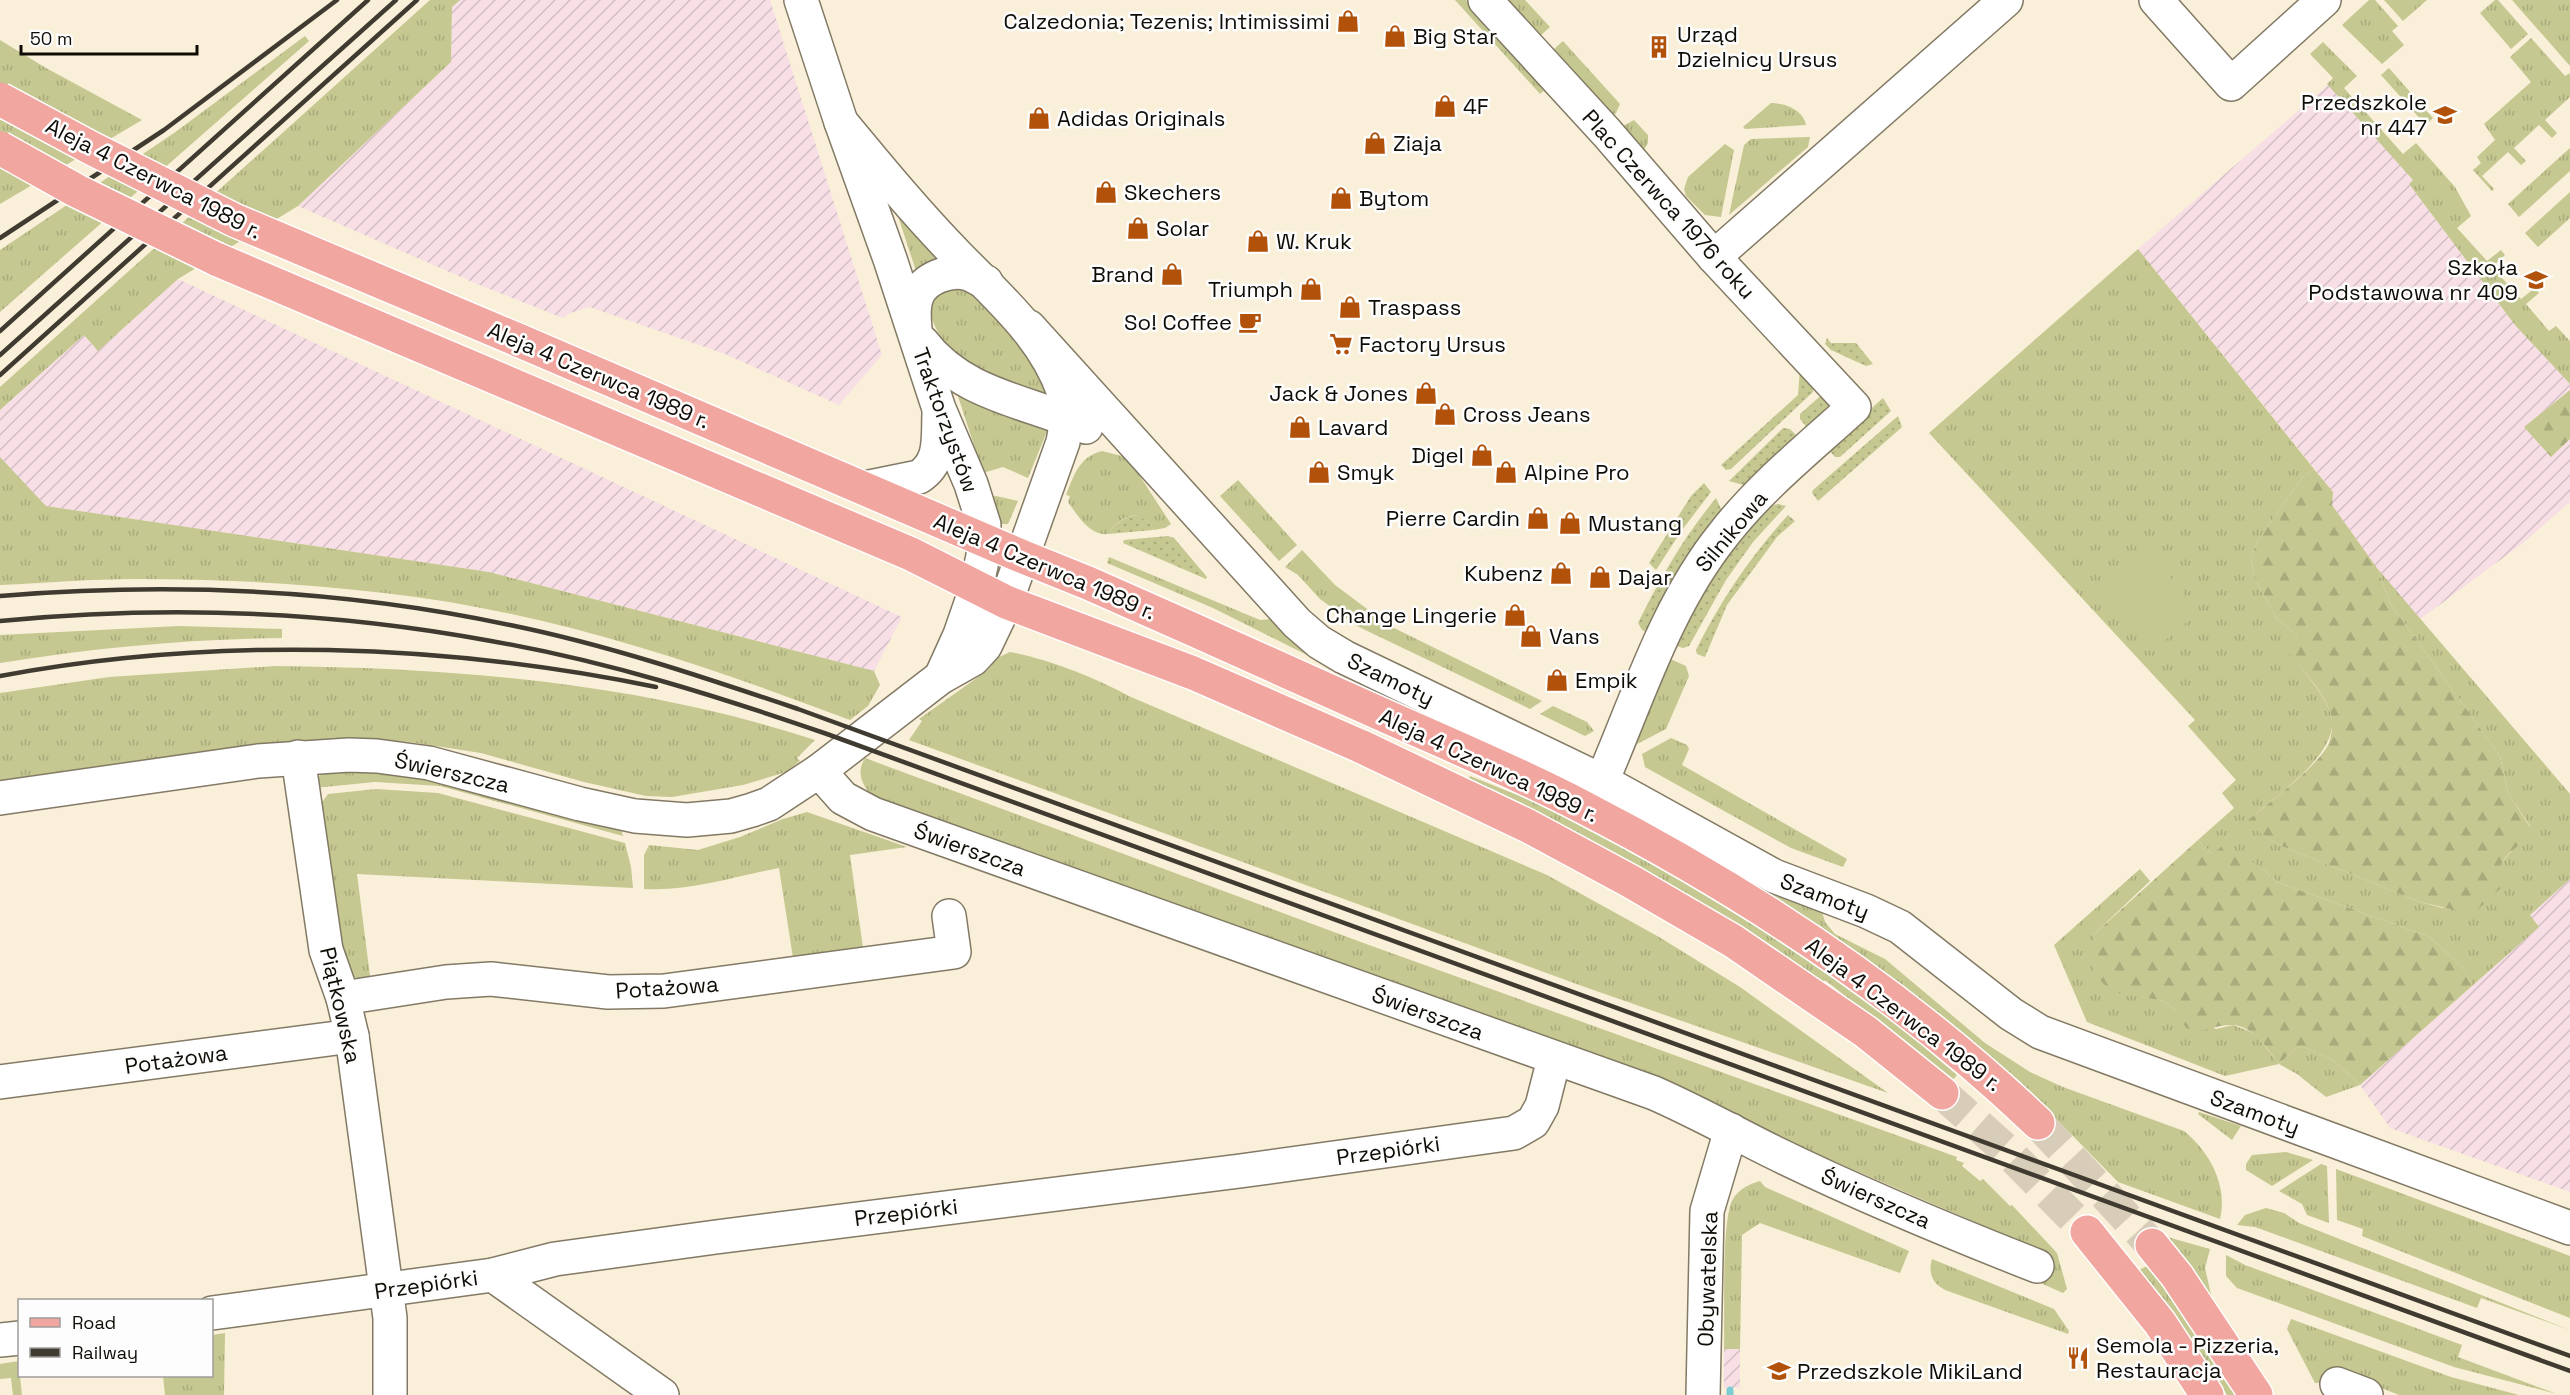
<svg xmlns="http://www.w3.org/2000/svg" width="2570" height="1395" viewBox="0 0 2570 1395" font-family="'Space Grotesk',sans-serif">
<defs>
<pattern id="industrial-furrows" width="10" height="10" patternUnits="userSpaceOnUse" patternTransform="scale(1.5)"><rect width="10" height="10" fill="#f8dfe6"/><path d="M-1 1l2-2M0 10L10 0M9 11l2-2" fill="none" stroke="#d3bec4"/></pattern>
<pattern id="grass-tufts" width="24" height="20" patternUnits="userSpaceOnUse" patternTransform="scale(1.5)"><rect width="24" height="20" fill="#c5c890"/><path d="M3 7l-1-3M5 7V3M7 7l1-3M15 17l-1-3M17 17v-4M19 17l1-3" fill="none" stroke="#a8ab7b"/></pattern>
<pattern id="forest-firs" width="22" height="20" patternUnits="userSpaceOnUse" patternTransform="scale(1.5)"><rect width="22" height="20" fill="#c5c890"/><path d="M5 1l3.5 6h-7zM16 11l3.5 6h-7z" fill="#a8ab7b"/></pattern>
<pattern id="garden-dots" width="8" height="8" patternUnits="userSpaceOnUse" patternTransform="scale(1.5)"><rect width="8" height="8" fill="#c5c890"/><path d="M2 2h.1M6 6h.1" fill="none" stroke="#a8ab7b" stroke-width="1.8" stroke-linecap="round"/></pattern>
</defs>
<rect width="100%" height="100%" fill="#faefd8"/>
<g fill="url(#industrial-furrows)">
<polygon points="460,0 770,0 882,355 839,405 725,354 590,307 570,313 563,318 477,284 298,206 451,62 452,7"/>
<polygon points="2328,85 2413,180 2409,184 2515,325 2570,384 2570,390 2524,427 2551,457 2570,439 2570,502 2523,543 2419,620 2377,568 2331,505 2333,492 2138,249"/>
<polygon points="178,279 902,617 874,671 489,572 45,506 0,457 0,410 84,335 98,351"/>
<polygon points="2570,879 2570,1192 2390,1128 2360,1085 2539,927 2529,915"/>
<rect x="1724" y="1349" width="16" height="39"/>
</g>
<g fill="url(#grass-tufts)">
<polygon points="430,0 460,0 452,7 451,62 298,206 178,279 98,351 84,335 0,410 0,387"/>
<polygon points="1455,0 1466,0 1546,89 1540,94"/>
<polygon points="1507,0 1525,0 1550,27 1540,36"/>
<polygon points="2369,0 2375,0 2398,26 2392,31 2404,45 2382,64 2342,25"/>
<polygon points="2384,0 2427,0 2403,21"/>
<polygon points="2495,0 2498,0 2528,34 2511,49 2480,13"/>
<polygon points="2512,0 2570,0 2570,66"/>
<polygon points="305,36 309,41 0,312 0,250 174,133"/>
<polygon points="2531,38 2565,76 2570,73 2570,97 2545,120 2557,133 2552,138 2539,125 2514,148 2526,161 2521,165 2508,152 2482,176 2494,189 2492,191 2473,170 2481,163 2477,157 2495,140 2484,124 2531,82 2510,57"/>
<polygon points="0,40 46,68 142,120 0,204"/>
<polygon points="1563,41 1620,104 1616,113 1612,117 1553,50"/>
<polygon points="2323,42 2357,76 2344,88 2403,154 2416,143 2455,187 2471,216 2457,228 2487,261 2501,250 2505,255 2492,267 2521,299 2535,288 2539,293 2526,304 2549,331 2556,326 2570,341 2570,384 2515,325 2409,184 2413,180 2327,84 2333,78 2310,54"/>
<polygon points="2389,68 2433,118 2428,123 2423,122 2381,75"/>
<path d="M1771,103C1785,103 1803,110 1806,125L1745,129L1743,127Z"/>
<polygon points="1634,120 1648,135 1648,143 1643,151 1621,127"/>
<polygon points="1810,137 1808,147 1729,215 1744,145 1751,139"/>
<polygon points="1725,144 1734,150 1721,217 1705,215 1686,196 1684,189 1688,177"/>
<polygon points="2570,148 2570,171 2519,217 2508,204"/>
<polygon points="2570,192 2570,218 2538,247 2525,233"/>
<polygon points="892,198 942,256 930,261 916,271"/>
<path d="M2138,249L2314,469L2302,478L2258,540L2251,558L2254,577L2277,619L2297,635L2284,646C2298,665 2325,693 2331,715C2342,755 2270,798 2246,823L2279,845L2420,902L2443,908L2498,872C2502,855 2522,848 2530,826L2508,793L2500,756L2390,603L2377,568L2570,794V879L2530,915L2539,927L2472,986L2463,968L2430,937L2277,882L2263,869L2212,854L2198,840L2234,808L2222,793L2236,780L2188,726L2195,720L1929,433Z"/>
<path d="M970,287L1034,358L1050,398C998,380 944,369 929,309L937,290Z"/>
<polygon points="955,387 1048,429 1028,478 1003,467 983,473"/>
<path d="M1102,451L1122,456L1130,461L1171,524L1165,528L1153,530L1151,524L1136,515C1123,517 1115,523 1108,534C1090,536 1078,516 1068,502L1070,496L1066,495C1074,475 1079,457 1102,451Z"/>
<path d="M0,457L46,506L489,572L874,671L880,685L868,706L850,720C699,663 546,611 384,593C302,583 219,579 136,579C91,579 45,583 0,585Z"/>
<polygon points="1238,480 1297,545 1279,561 1220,496"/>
<polygon points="996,496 1018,501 1008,524 1000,524 990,497"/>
<polygon points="1302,550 1335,585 1390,626 1542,701 1530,709 1357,626 1320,599 1298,575 1285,567"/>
<polygon points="1109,557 1260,620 1273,619 1311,653 1309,656 1213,608 1107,563"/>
<path d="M179,626L282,629V638C187,639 93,648 0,663V635Z"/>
<path d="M1010,652C1049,659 1096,678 1131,697L1547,875L1659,937L1740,987L1888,1093L1582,986L909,740L922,721L919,719L988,670L997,658Z"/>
<polygon points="1668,658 1686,666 1689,676 1666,729 1637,744 1635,742"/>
<path d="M276,666C458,668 641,683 815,740L797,758L800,761L786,772L743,785L672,797L646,796L584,782L481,753L410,742L372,739L0,784V693L109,677Z"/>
<polygon points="1553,706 1587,722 1594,731 1585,736 1540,714"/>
<polygon points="1671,738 1687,745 1689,749 1682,765 1847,859 1843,867 1791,848 1645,767 1642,754"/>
<path d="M865,758L1369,945L1957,1157L1956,1160L1964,1163L1962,1166L1980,1181L1983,1179L2010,1206L2012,1205L2057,1253L2067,1289L2063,1293L2036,1281L2047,1253L1782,1139L885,807C870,795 852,779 865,758Z"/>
<polygon points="334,768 426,775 620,826 623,836 440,786 375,782 314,788 320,775"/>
<path d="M1470,776L1560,812L1720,901L1838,978L1896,1023L1957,1075L1952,1081L1825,980L1823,982C1711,904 1591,839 1468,780Z"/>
<polygon points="376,789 438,793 625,843 631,867 633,888 357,874 371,984 354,977 342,949 314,803 323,801 328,794"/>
<path d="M807,812L907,847L850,855L863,948L793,958L779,868C736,876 688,892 644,889V855L649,845L698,850L740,837L783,819Z"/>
<polygon points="2140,869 2150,881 2093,935 2142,997 2164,1001 2177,1011 2216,1029 2233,1025 2249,1031 2257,1036 2279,1064 2294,1050 2301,1046 2332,1059 2360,1085 2326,1097 2297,1074 2279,1064 2225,1076 2087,1022 2054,945"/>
<path d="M1774,893L1821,908L1825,922L1835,934L1885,959L1985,1043L2030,1072L2063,1087L2184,1131C2210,1152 2228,1186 2220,1219L2118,1182L2017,1079L1921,1000L1825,931L1772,897Z"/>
<polygon points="2199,1112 2241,1126 2232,1140 2198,1114"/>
<polygon points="2286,1152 2313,1160 2272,1186 2246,1170 2246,1164 2252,1155"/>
<polygon points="2321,1164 2327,1166 2329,1223 2307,1215 2302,1204 2279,1191"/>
<polygon points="2336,1169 2570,1256 2570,1318 2362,1236 2363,1229 2337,1220"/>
<path d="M1760,1181L1765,1187L1909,1251L1900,1273L1760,1223L1742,1235L1740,1349H1724C1725,1320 1721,1218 1733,1199C1739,1189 1749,1184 1760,1181Z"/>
<polygon points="2266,1208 2284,1213 2299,1223 2570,1330 2481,1298 2477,1308 2255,1227 2237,1225 2245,1215"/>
<polygon points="2164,1236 2210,1249 2205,1268 2212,1299"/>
<polygon points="2226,1255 2245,1265 2462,1345 2458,1357 2557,1394 2454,1367 2237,1288 2226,1276"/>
<path d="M1932,1259L2054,1309L2069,1331L2068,1334L1945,1290C1932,1283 1928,1273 1932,1259Z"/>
<polygon points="2149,1265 2193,1326 2239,1395 2227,1395 2186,1331 2139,1270"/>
<polygon points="2291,1319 2451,1377 2519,1395 2399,1395 2336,1370 2324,1383 2315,1383 2287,1329"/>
<polygon points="225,1333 224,1395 165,1395 163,1376 212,1376 212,1335"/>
<polygon points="19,1361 20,1376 32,1376 20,1377 22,1395 13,1395 11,1378 0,1379 0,1364"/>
</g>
<g fill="url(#forest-firs)">
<polygon points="2570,390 2570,439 2551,457 2524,427"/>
<path d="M2314,469L2333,492L2332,505L2377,568L2390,603L2500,756L2508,793L2530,827C2519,857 2492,851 2502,887L2473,914L2420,902L2279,845L2245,823C2266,804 2318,767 2329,743C2332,735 2333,723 2331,715C2324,690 2299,667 2283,646L2297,635L2277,619L2254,577L2251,558L2258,540L2302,478Z"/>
<path d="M2198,840L2212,854L2225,844L2263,869L2277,882L2430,937L2463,968L2472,986L2360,1085L2332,1059L2301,1046L2294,1050L2279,1064C2268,1050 2254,1026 2233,1025C2215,1024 2207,1034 2186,1028L2177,1011L2164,1001L2112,992L2098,978L2091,964L2093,935Z"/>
</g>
<g fill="url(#garden-dots)">
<polygon points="1827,338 1831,343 1856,343 1873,364 1866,366 1831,350 1825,344"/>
<polygon points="1800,369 1813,385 1813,392 1731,469 1726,470 1721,465 1798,395"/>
<polygon points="1825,392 1830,405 1828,412 1809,430 1800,419 1800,414"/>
<polygon points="1883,398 1891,411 1840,457 1835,457 1827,448"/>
<polygon points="1898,416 1902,427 1818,501 1812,493 1813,490"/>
<polygon points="1783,428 1790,429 1799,438 1747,486 1729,481"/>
<polygon points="1704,483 1711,492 1682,530 1656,570 1649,563 1691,496"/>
<path d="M1716,498L1723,513L1649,634L1642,630L1638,623C1660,578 1684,537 1716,498Z"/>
<polygon points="1778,504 1786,506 1753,542 1726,580 1689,646 1683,648 1674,645 1711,576 1765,507"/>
<path d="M1137,515L1151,524L1153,530L1108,534C1115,523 1124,517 1137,515Z"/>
<path d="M1788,515L1795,521L1777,537L1727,605L1705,657L1697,654L1696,650C1721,600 1750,557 1788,515Z"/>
<polygon points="1168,536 1174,538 1207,577 1206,579 1123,543 1124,540"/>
</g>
<polygon fill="#c5c890" points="2143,545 2199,612 2151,652 2095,585"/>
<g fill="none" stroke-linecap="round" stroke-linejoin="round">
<polyline stroke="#7aced3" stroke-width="7" points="1730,1395 1730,1390"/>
<g stroke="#d7cdb8" stroke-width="33" stroke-dasharray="33 16" stroke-linecap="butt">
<polyline points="1942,1093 2006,1150 2087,1232"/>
<polyline points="2038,1123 2152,1245"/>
</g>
<g stroke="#837a65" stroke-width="36">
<g id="minor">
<polyline points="801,0 841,122 890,259 939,409 971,484 984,525 983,556 976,589 960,635 941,677"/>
<path d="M1485,0L1607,133L1714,257L1854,407C1809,448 1760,487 1723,535C1666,606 1638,698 1602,781"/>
<polyline points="2156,0 2231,84 2324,0"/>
<polyline points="1714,257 2006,0"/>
<polyline points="1029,327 1297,623 1319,642 1344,657 1602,781 1774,876 1866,911 1900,927 2011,1014 2040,1032 2570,1228"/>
<path d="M915,329C914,319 913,306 917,296C924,278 951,268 969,274C974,276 980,280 986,282"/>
<path d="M922,342C963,396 1028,401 1086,427"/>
<path d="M865,488L919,477C942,462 938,438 939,414"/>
<polyline points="298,757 326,950 343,998 352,1036 390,1318 390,1395"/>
<path d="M819,771L843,798L873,814L1654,1093C1695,1111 1733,1132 1773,1152C1859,1194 1948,1231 2037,1266"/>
<path d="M0,798L258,761L349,755L377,756L429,763L580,804L635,816L687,820L731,816L752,810L769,804L819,771L941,677L973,659L985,646L1006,602L1063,442C1066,426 1069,409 1064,393C1044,336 999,298 958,256C917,214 879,168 841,122"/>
<polyline points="343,998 446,982 491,979 608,992 664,991 954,952 949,916"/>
<polyline points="0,1082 352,1036"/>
<polyline points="493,1275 662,1395"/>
<polyline points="212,1313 493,1275 555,1259 716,1237 1240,1171 1514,1133 1533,1122 1542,1106 1554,1059"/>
<polyline points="0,1340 20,1338"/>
<polyline points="2337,1384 2366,1395"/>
<polyline points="1703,1395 1707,1211 1731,1130"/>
</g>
</g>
<g stroke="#fff" stroke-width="36">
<g id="major">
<polyline points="216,259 911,554 1006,602 1193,673 1360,746 1528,826 1630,881 1733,941 1866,1032 1942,1093"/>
<path d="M518,340L1021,556L1088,583C1186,626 1283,670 1381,714C1448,744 1516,772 1581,806C1746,891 1904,995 2038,1123"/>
<polyline points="2087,1232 2160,1323 2207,1395"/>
<polyline points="2152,1245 2177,1276 2256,1395"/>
</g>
</g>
<use href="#minor" stroke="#fff" stroke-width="33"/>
<use href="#major" stroke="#f1a6a0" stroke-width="33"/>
<g stroke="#403b31" stroke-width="4.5">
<polyline points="0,238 164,130 337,0"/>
<polyline points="0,331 368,0"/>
<polyline points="0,355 396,0"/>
<polyline points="0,375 417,0"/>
<path d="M0,596C171,582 342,589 510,625C608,645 703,677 798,709L2570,1356"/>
<path d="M0,621C164,605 330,611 491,641C606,661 717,696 827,734L2570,1371"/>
<path d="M0,676C215,636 442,643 656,687"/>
</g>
<g stroke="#fff" stroke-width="36" stroke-linecap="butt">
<g id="major-bridge">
<polyline points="0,99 91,148 234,220 518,340"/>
<polyline points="0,148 77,191 216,259"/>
</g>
</g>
<use href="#major-bridge" stroke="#f1a6a0" stroke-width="33"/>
</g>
<defs>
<g id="shop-bare" transform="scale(1.8)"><path d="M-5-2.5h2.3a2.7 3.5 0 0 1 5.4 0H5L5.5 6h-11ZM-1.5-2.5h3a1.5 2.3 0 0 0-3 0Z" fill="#b2520a" stroke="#fdfdfd" stroke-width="2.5" paint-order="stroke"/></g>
<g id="building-bare" transform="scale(1.8)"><path d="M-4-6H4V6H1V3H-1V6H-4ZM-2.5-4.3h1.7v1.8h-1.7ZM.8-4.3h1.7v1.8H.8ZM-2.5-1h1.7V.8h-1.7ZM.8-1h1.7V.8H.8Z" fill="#b2520a" stroke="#fdfdfd" stroke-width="2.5" paint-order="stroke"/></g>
<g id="school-bare" transform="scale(1.8)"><path d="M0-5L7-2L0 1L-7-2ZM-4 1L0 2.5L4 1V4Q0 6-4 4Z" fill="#b2520a" stroke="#fdfdfd" stroke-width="2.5" paint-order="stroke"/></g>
<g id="cafe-bare" transform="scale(1.8)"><path d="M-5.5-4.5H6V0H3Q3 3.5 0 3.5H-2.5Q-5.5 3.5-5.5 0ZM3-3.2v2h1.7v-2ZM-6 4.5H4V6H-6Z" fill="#b2520a" stroke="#fdfdfd" stroke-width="2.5" paint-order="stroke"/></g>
<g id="supermarket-bare" transform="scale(1.8)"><path d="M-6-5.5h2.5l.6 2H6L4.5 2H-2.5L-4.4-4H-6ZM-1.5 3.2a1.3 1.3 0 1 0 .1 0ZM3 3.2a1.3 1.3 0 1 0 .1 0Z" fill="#b2520a" stroke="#fdfdfd" stroke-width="2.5" paint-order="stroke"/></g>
<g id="restaurant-bare" transform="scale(1.8)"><path d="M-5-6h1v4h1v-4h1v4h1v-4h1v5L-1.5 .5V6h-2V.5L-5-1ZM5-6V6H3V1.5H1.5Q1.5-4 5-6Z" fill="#b2520a" stroke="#fdfdfd" stroke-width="2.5" paint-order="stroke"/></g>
</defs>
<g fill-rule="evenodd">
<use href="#shop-bare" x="1348" y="21"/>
<use href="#shop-bare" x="1395" y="36"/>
<use href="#building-bare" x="1659" y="47"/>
<use href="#shop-bare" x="1445" y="106"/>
<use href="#school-bare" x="2445" y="115"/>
<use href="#shop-bare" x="1039" y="118"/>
<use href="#shop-bare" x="1375" y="143"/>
<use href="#shop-bare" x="1106" y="192"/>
<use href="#shop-bare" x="1341" y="198"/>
<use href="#shop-bare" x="1138" y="228"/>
<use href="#shop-bare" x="1258" y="241"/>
<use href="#shop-bare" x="1172" y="274"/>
<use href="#school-bare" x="2536" y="280"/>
<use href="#shop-bare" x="1311" y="289"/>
<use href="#shop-bare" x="1350" y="307"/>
<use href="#cafe-bare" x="1250" y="322"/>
<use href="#supermarket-bare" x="1341" y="344"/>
<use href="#shop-bare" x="1426" y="393"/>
<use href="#shop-bare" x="1445" y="414"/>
<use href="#shop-bare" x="1300" y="427"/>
<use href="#shop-bare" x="1482" y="455"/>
<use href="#shop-bare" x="1319" y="472"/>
<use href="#shop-bare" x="1506" y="472"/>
<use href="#shop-bare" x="1538" y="518"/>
<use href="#shop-bare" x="1570" y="523"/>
<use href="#shop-bare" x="1561" y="573"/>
<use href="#shop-bare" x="1600" y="577"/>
<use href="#shop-bare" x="1515" y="615"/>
<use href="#shop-bare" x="1531" y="636"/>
<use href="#shop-bare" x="1557" y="680"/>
<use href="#restaurant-bare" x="2078" y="1358"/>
<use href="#school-bare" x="1779" y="1371"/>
</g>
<g text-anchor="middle" stroke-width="5" stroke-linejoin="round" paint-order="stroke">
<g font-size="22" fill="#0f0c05" stroke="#fdfdfd" text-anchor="start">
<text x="1330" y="29" text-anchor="end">Calzedonia; Tezenis; Intimissimi</text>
<text x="1677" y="42">Urząd<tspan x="1677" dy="25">Dzielnicy Ursus</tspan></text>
<text x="1413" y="44">Big Star</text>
<text x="2427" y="110" text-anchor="end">Przedszkole<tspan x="2427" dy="25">nr 447</tspan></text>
<text x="1463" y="114">4F</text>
<text x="1057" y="126">Adidas Originals</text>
<text x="1393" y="151">Ziaja</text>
<text x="1124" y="200">Skechers</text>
<text x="1359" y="206">Bytom</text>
<text x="1156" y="236">Solar</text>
<text x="1276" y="249">W. Kruk</text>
<text x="2518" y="275" text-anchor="end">Szkoła<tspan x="2518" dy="25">Podstawowa nr 409</tspan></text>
<text x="1154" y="282" text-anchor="end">Brand</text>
<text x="1293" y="297" text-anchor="end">Triumph</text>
<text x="1368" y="315">Traspass</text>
<text x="1232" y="330" text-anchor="end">So! Coffee</text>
<text x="1359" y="352">Factory Ursus</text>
<text x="1408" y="401" text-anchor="end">Jack &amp; Jones</text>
<text x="1463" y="422">Cross Jeans</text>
<text x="1318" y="435">Lavard</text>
<text x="1464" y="463" text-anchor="end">Digel</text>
<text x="1337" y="480">Smyk</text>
<text x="1524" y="480">Alpine Pro</text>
<text x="1520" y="526" text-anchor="end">Pierre Cardin</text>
<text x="1588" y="531">Mustang</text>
<text x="1543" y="581" text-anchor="end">Kubenz</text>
<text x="1618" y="585">Dajar</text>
<text x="1497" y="623" text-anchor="end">Change Lingerie</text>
<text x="1549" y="644">Vans</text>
<text x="1575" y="688">Empik</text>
<text x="2096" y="1353">Semola - Pizzeria,<tspan x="2096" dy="25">Restauracja</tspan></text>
<text x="1797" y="1379">Przedszkole MikiLand</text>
</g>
<g font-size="22" fill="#0f0c05" stroke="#fdfdfd">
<text transform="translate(154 178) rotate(27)" y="8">Aleja 4 Czerwca 1989 r.</text>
<text transform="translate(1669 204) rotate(48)" y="8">Plac Czerwca 1976 roku</text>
<text transform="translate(599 375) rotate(23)" y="8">Aleja 4 Czerwca 1989 r.</text>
<text transform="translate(946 420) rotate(70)" y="8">Traktorzystów</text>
<text transform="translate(1731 531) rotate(-50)" y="8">Silnikowa</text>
<text transform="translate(1045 566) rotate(23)" y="8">Aleja 4 Czerwca 1989 r.</text>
<text transform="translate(1391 679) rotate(26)" y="8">Szamoty</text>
<text transform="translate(1489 765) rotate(25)" y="8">Aleja 4 Czerwca 1989 r.</text>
<text transform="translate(452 772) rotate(13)" y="8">Świerszcza</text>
<text transform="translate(970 849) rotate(20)" y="8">Świerszcza</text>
<text transform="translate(1825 896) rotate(21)" y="8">Szamoty</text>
<text transform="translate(667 987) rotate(-4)" y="8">Potażowa</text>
<text transform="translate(341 1005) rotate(77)" y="8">Piątkowska</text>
<text transform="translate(1428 1013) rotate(20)" y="8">Świerszcza</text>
<text transform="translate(1904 1014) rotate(37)" y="8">Aleja 4 Czerwca 1989 r.</text>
<text transform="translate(176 1059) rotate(-8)" y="8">Potażowa</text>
<text transform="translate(2255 1112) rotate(20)" y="8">Szamoty</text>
<text transform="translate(1388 1150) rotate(-8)" y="8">Przepiórki</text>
<text transform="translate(1876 1198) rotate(24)" y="8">Świerszcza</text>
<text transform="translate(906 1212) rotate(-7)" y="8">Przepiórki</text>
<text transform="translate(1707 1279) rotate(-88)" y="8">Obywatelska</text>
<text transform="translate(426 1284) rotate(-8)" y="8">Przepiórki</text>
</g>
</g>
<rect x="18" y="1299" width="195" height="78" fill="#fdfdfd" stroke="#9e9d9a" stroke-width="1.5"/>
<rect x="30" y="1318" width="30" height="9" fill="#f1a6a0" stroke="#9e9d9a" stroke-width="1.5"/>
<text x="72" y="1329" font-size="18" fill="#0f0c05">Road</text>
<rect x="30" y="1348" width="30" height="9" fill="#403b31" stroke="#9e9d9a" stroke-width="1.5"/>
<text x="72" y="1359" font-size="18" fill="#0f0c05">Railway</text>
<path d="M21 45v9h176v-9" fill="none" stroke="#0f0c05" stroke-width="3"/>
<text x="30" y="45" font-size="18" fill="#0f0c05" stroke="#fdfdfd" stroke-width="4.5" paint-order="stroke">50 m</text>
</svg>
